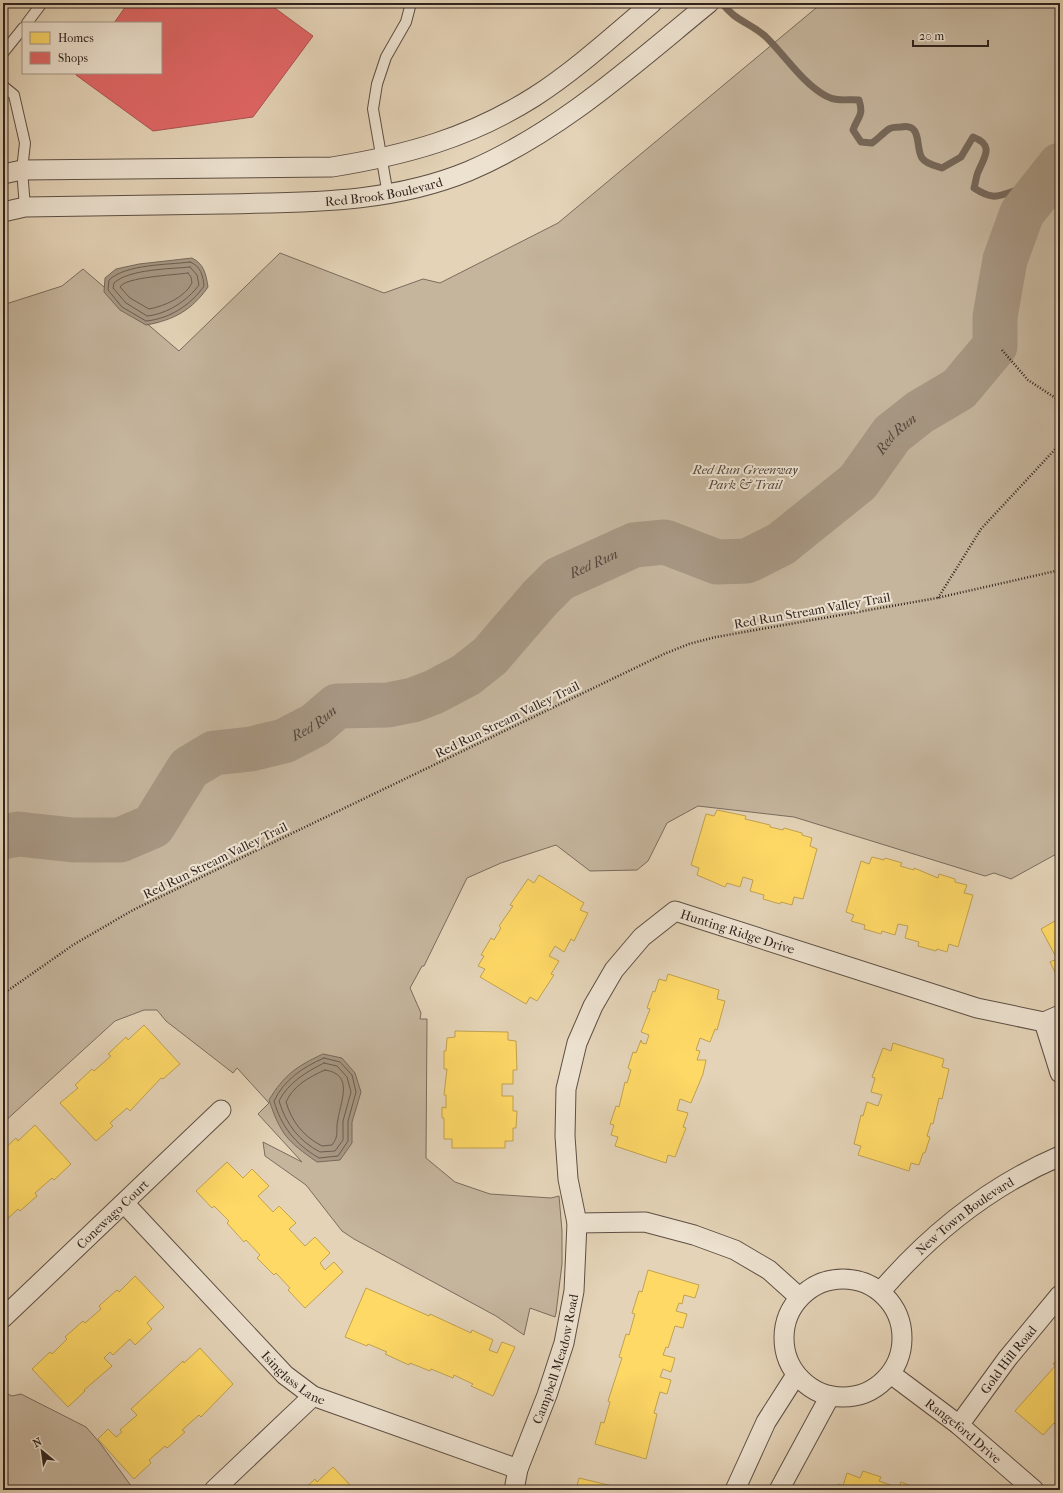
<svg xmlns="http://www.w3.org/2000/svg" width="1063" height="1493" viewBox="0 0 1063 1493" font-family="'IM FELL French Canon',serif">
<rect width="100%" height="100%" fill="#e4d3b7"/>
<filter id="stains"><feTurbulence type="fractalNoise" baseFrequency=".005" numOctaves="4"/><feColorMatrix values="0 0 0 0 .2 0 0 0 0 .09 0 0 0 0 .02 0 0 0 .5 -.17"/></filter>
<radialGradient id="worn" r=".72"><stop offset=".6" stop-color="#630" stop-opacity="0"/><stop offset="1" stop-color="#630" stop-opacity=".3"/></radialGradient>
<g fill="#c5b59d" stroke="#7a6c5e">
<polygon points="822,3 1060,3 1060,852 1011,879 994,873 985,876 794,817 698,806 667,823 648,861 637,870 590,871 556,845 501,863 467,878 424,966 422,966 410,988 421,1013 420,1019 427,1019 426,1158 455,1182 490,1194 551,1198 559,1196 562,1231 562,1264 556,1313 555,1317 530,1308 524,1335 496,1316 354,1239 342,1231 306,1185 265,1156 263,1142 302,1162 258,1114 269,1103 237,1068 233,1073 166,1021 157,1010 144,1010 115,1021 3,1123 3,307 6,304 62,286 83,269 179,351 280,253 384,293 423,279 440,283 558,223"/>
<polygon points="3,1392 12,1396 21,1394 86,1427 100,1443 134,1490 3,1490"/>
</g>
<g fill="#a79783" stroke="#77695b">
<path d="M192,258C204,264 206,274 208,287C192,310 174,320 146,325L120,310L104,292L105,278L116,269L139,264Z"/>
<path d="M323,1054L342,1058L355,1073L361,1092L352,1122V1143L340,1160L317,1162C287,1141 281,1135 269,1100C284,1075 297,1066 323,1054Z"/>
</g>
<g fill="#ffd966" stroke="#c1a250">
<polygon points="717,810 746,816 745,819 770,825 770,827 783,830 784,828 802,833 802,835 812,838 810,846 817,849 803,899 794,897 792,905 781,902 780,904 763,899 764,895 750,891 753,880 743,877 740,887 727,883 725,887 697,875 699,868 691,865 706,814 714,816"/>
<polygon points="872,857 884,860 885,858 902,863 900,866 914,870 914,868 938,878 939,874 955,879 955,882 967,885 964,893 973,895 958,947 949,944 947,952 937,949 936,951 918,946 919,942 905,938 908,926 898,924 895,935 882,931 881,934 864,929 865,925 851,921 854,915 846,912 861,861 869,864"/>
<polygon points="539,875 584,903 580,910 588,913 574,941 571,939 564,952 555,946 549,956 559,961 551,974 554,975 537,1001 530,997 526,1004 480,977 485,969 478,966 484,956 481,955 491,938 494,940 501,928 499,926 513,906 510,905 528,879 534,883"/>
<polygon points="1060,918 1060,972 1056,974 1050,962 1057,959 1041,929"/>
<polygon points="668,974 719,990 717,999 725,1001 717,1030 715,1029 710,1042 700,1038 696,1050 700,1051 697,1060 706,1060 703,1074 691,1103 680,1099 677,1110 688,1113 683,1127 686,1128 675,1157 668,1155 666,1163 615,1146 618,1137 611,1135 614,1125 610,1124 616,1106 619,1107 625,1082 627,1083 631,1070 628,1068 633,1052 636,1053 641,1040 642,1043 646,1044 649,1035 641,1032 650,1009 647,1008 653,991 655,992 659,979 666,981"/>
<polygon points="144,1025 180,1064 163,1079 161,1078 130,1111 127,1108 110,1123 113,1126 96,1141 60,1103 78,1088 75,1085 92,1069 94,1071 111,1056 108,1054 126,1037 128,1040"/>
<polygon points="455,1031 508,1032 508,1040 516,1041 517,1070 513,1070 513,1084 502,1084 502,1096 513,1096 513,1111 517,1111 516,1128 513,1128 513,1141 505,1141 505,1148 452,1148 452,1139 444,1139 444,1118 442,1118 442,1107 446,1108 446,1095 444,1095 447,1069 444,1069 444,1051 446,1051 447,1038 455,1037"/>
<polygon points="893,1043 944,1059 942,1067 949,1069 942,1099 939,1098 933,1124 931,1123 927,1136 930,1137 925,1153 923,1153 919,1165 911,1163 909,1171 858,1155 861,1146 854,1144 861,1115 863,1116 867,1102 878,1106 882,1095 871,1092 875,1078 872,1077 883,1048 891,1051"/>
<polygon points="35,1125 71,1164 54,1180 52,1178 35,1193 37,1196 20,1211 18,1209 3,1223 3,1170 8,1165 3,1160 3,1150 16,1138 18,1141"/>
<polygon points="227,1162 243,1178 252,1169 269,1186 258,1196 273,1212 279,1206 296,1223 289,1229 305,1246 315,1237 330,1253 320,1263 325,1270 334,1262 343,1272 305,1308 288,1290 290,1288 276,1273 274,1275 257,1258 260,1255 246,1240 244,1242 227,1223 229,1221 214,1206 212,1208 196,1191"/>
<polygon points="648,1270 699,1285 695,1298 684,1295 682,1304 679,1303 676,1311 687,1314 683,1328 675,1326 668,1348 666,1347 663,1355 675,1358 671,1372 663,1369 660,1377 671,1380 667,1394 660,1392 654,1413 657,1414 646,1459 595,1444 601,1422 604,1423 610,1402 608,1401 622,1358 619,1357 626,1334 629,1335 635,1314 632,1313 639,1291 642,1292"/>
<polygon points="135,1276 164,1307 147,1323 152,1329 135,1345 130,1339 113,1355 110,1352 104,1358 112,1366 84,1390 85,1391 68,1407 32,1369 50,1352 52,1354 67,1339 65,1337 83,1321 85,1323 101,1309 99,1306 117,1290 119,1292"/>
<polygon points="366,1288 429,1316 430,1314 471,1333 472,1330 493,1340 489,1350 497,1353 502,1342 515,1347 493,1396 471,1386 473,1384 454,1375 453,1378 431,1369 430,1371 410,1363 409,1365 385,1354 387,1352 368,1344 367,1346 345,1337"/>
<polygon points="200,1348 233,1384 201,1417 199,1415 182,1430 185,1432 167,1448 165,1446 149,1460 151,1463 134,1479 98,1439 108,1429 116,1437 122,1432 120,1430 137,1415 131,1409 183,1361 184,1363"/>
<polygon points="1060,1356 1060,1423 1057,1426 1054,1423 1043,1435 1015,1411 1056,1365 1053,1364"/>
<polygon points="333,1467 355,1490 303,1490 315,1479 317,1482"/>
<polygon points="863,1471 881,1477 879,1481 899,1488 901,1482 916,1488 915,1490 835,1490 838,1484 843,1486 847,1473 860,1478"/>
<polygon points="579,1478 629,1490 576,1490"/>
</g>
<polygon fill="#e06666" stroke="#ab5250" points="128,3 268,3 313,36 253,117 153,131 76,75 77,73 161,73 161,23 114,23"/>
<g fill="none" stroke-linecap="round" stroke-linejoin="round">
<g stroke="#6c5d50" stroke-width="1">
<path d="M190,262C201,266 203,276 204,286C191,305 169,319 146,321L122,307L108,290L109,280C126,264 167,265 190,262Z"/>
<path d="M190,267L197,275L199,285C187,301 167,314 147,316L126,303L113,288L114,283C129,269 170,269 190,267Z"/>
<path d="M188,273L191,277L192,283C185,297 165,306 149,309L130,298L120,287C125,277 175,275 188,273Z"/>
<path d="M324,1058L340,1062L352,1075L356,1092L348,1121V1141L338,1156L319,1158C295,1144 281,1126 274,1101C284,1080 303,1067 324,1058Z"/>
<path d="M324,1063L337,1066L347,1077L351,1092L343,1121V1140L335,1151L320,1152C299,1141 286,1124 279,1101C288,1083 306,1072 324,1063Z"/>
<path d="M325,1070C354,1074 341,1100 338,1119C335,1130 340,1135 332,1145L322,1146C303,1136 292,1122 286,1102C293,1086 309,1077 325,1070Z"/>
</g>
<path stroke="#77695b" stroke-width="7" d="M722,3C735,21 749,22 765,36C785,55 801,82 826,96C837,102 847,99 859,100C864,116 858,116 853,130L861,142L872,143C878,139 883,133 889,129C892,127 897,127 901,127C923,123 915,148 922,158C926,164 936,166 942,168L961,157L973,137C994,145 985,156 979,170C976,175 976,182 974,188C996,202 998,195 1021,189L1034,199"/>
<path stroke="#a79783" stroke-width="45" id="s1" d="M3,837L18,834L73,840H120L153,826L189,768L214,753L251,749L284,741L315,725L337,706L388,705L413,700L434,692L466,675L490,656L540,598L559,579L634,545L665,542L717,562L747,561L781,544L858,482L892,434L920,412L959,389L995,346V317L1000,288L1005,260L1022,213L1060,165"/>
<g stroke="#5d4f44" stroke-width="12">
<g id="lane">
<polyline points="27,23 42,3"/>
<polyline points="3,53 23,28"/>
<polyline points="3,86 14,95 25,143 22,170 25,207"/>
<polyline points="388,195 373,109 377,84 386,57 406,22 411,3"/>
</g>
</g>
<g stroke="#5d4f44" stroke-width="21">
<g id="street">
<path d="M3,174L22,170L332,167C406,155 469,138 534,97C576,70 614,35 652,3"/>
<path id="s2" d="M3,212L25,207C91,206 157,205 223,204C307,202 389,204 469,171C560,132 633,65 709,3"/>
<polyline points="1060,1015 1044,1022 1060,1073"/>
<path id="s3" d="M124,1203L285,1375L313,1396L518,1469"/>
<polyline points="577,1223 645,1222 694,1235 735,1250 769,1270 799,1297"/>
<circle cx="843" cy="1338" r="59"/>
<path id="s4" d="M881,1291C931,1233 990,1186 1060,1156"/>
<path id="s5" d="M3,1318L221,1110"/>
<path id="s6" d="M891,1374L959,1425L1034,1490"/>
<path id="s7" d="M959,1425L1007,1359L1060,1295"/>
<polyline points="214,1490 313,1396"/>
<path id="s8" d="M514,1490L518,1469L547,1395L564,1343L574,1291L577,1223L568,1179L565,1136L566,1089L577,1043L593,1006L614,970L642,937L675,911L977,1008L1044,1022"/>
<polyline points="735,1490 766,1422 796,1375"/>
<polyline points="779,1490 830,1396"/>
</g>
</g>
<g stroke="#30231e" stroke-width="2.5" stroke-dasharray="1 2" stroke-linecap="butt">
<polyline points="1002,350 1028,380 1060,401"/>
<polyline points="938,598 981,529 1060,444"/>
<polyline points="3,994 73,945 133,910 664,654 689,644 716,637 937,598 1060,570"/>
</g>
<use href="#lane" stroke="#ede2d0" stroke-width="10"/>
<use href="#street" stroke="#ede2d0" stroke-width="19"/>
</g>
<g text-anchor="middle" stroke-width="4" stroke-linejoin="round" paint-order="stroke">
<g font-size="13" fill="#30231e" stroke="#ede2d0">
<text dy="5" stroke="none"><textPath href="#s2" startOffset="382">Red Brook Boulevard</textPath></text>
<text transform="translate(812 610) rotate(-10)" y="5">Red Run Stream Valley Trail</text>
<text transform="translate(507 719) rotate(-26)" y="5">Red Run Stream Valley Trail</text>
<text transform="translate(215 860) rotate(-26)" y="5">Red Run Stream Valley Trail</text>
<text dy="5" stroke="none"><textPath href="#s8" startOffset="692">Hunting Ridge Drive</textPath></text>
<text dy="5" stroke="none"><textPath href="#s5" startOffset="151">Conewago Court</textPath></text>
<text dy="5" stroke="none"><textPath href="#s4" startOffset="113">New Town Boulevard</textPath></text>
<text dy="5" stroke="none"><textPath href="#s8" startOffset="138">Campbell Meadow Road</textPath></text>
<text dy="5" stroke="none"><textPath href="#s7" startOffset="82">Gold Hill Road</textPath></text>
<text dy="5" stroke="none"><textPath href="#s3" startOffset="244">Isinglass Lane</textPath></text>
<text dy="5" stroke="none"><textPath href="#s6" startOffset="92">Rangeford Drive</textPath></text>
</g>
<g font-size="13" font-style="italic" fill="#55483e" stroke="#ede2d0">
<text x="745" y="474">Red Run Greenway<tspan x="745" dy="15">Park &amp; Trail</tspan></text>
</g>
<g font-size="14" font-style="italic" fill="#54463c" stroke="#ede2d0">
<text dy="5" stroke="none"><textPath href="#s1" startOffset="1053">Red Run</textPath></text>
<text dy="5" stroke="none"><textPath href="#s1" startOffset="693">Red Run</textPath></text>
<text dy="5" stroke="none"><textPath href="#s1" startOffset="357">Red Run</textPath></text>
</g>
</g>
<rect width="1063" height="1493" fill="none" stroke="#e4d3b7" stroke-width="16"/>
<rect x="4" y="4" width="1055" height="1485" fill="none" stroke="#30231e" stroke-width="2"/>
<rect x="8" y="8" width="1047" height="1477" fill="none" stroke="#30231e"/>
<rect x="22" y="22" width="140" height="52" fill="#ede2d0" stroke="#a19689"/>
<rect x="30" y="32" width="20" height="12" fill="#ffd966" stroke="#a19689"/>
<text x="58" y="42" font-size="12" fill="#30231e">Homes</text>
<rect x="30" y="52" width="20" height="12" fill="#e06666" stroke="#a19689"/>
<text x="58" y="62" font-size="12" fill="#30231e">Shops</text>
<g transform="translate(42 1451) rotate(331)" stroke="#ede2d0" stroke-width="3" paint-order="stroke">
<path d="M0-3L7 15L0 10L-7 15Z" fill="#30231e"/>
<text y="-6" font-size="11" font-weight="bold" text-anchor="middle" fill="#30231e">N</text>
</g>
<path d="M913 40v6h75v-6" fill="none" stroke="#30231e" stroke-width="2"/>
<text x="919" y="40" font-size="12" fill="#30231e" stroke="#ede2d0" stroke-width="3" paint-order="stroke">20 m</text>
<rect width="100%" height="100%" filter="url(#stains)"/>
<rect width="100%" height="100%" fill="url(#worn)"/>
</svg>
